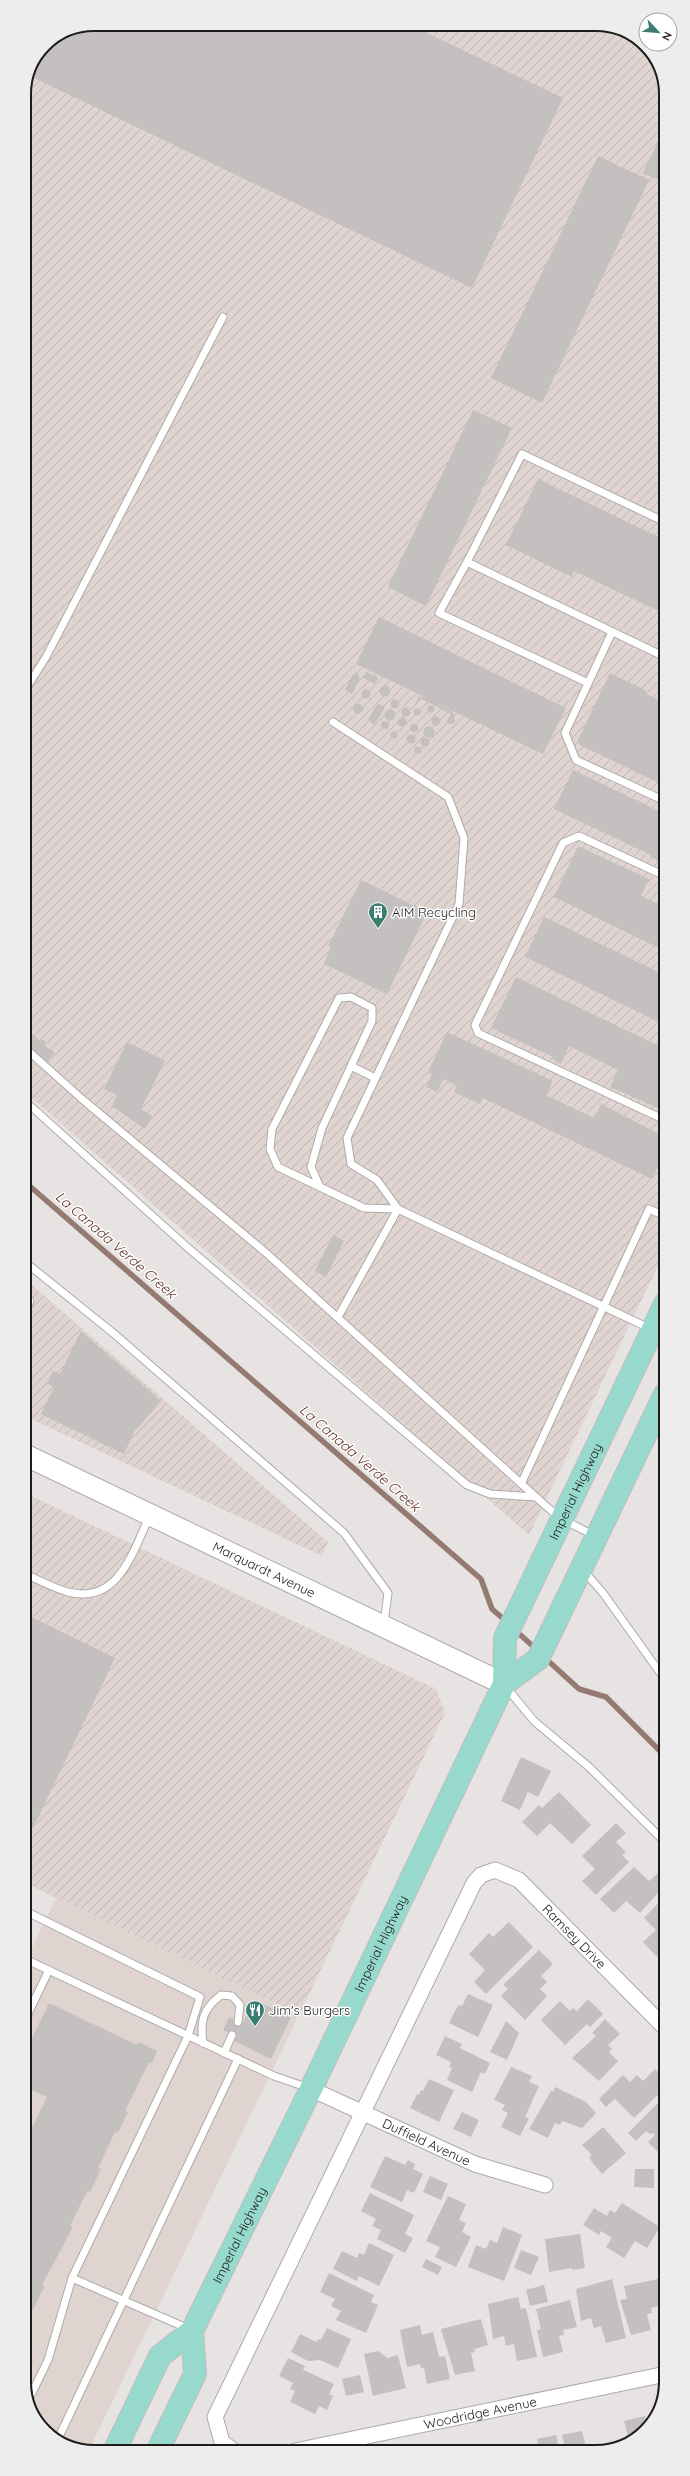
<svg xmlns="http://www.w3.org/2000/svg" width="690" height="2476" viewBox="0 0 690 2476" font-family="Quicksand,sans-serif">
<defs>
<pattern id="industrial-furrows" width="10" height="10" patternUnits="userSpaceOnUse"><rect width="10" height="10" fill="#e0d4d0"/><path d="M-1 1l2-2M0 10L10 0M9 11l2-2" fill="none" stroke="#c0b5b2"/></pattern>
</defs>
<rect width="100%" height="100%" fill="#e6e3e2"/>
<polygon fill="#e0d4d0" points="56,1898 299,2015 88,2452 48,2435 25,2396 25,1962"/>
<g fill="url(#industrial-furrows)">
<polygon points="601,24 642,41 665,80 665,1251 529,1535 25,1092 24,94 29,67 45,44 67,29"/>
<polygon points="25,1279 328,1542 322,1556 25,1416"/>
<polygon points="25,1493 436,1689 445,1713 299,2015 25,1883"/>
</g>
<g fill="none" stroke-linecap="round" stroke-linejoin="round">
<g stroke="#957a72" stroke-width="5.5">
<polyline points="25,1182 481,1579 492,1609 508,1623"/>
<polyline points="514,1629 537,1650"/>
<polyline points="545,1658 579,1689 606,1697 666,1757"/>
</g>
</g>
<g fill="#c3c0bf">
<polygon points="412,26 563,98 472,288 28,75 29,67 45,44 67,29"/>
<polygon points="665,127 665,183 643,173"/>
<polygon points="598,156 649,180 542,403 491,378"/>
<polygon points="473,410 512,428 426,606 388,587"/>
<polygon points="538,479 665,540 665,614 574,571 572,577 506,545"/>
<polygon points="379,617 566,708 543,754 432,701 453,712 455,723 449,724 447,721 451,714 420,698 414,707 419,696 429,699 356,664"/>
<polygon points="356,672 360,678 352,694 345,690 353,674 355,675"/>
<polygon points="366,672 378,678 375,684 363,678"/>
<polygon points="610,673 647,691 646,694 665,703 665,786 580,745 578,740"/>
<circle cx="385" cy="691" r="5.5"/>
<circle cx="366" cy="694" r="4.5"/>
<circle cx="395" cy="704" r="4.5"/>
<polygon points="378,703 385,708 374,725 368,719"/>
<circle cx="358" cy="709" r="5"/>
<circle cx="431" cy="709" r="3.5"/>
<circle cx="406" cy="712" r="4.5"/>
<circle cx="417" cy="712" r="3.5"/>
<circle cx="390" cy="715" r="5.5"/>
<circle cx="436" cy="721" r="4.5"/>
<circle cx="402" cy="722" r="4.5"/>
<circle cx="385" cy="725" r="4"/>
<circle cx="414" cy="728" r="4"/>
<circle cx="429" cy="732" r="5.5"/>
<circle cx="394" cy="735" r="3.5"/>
<circle cx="411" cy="739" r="4.5"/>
<circle cx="425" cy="742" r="4.5"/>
<circle cx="418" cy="750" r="3.5"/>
<polygon points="573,770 665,814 665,847 658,861 650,857 651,855 554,809"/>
<polygon points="578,846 649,879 641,896 665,907 665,951 554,897"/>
<polygon points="361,880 427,912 387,994 324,964 331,947 328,946"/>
<polygon points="544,917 665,975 665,1025 525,957"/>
<polygon points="516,977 665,1049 665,1111 610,1087 618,1070 569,1046 561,1064 552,1059 553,1057 491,1028"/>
<polygon points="25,1027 40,1041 42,1039 46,1042 44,1045 55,1053 47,1062 29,1049 31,1047 25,1042"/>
<polygon points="447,1032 553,1081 546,1095 594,1118 601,1104 665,1137 665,1151 652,1179 483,1098 480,1104 454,1092 457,1085 443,1079 437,1092 426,1087 432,1074 428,1072"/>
<polygon points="127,1042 165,1061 141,1109 153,1117 145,1129 112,1106 117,1095 104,1089"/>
<polygon points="333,1235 344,1241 326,1277 315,1271"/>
<polygon points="81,1331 161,1401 134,1432 124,1454 41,1414 54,1387 47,1383 53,1371 60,1374"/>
<polygon points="25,1614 115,1658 33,1828 25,1824"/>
<polygon points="521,1757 551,1771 538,1797 528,1792 520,1810 501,1801"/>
<polygon points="559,1792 591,1825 572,1844 550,1823 537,1836 522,1822 539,1805 542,1808"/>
<polygon points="616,1823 626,1833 616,1842 626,1852 622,1855 629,1862 596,1895 582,1881 595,1869 582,1856"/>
<polygon points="666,1866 666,1889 664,1888 657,1894 640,1913 626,1901 614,1913 600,1899 634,1867 649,1881"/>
<polygon points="666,1895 666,1948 657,1957 643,1942 656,1930 644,1918"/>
<polygon points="509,1922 533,1947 486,1994 474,1982 485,1970 469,1954 489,1933 493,1937"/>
<polygon points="539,1950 553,1964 541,1976 547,1982 540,1989 547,1996 525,2020 501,1996 508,1989 503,1985"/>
<polygon points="666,1955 666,1966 660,1961"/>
<polygon points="468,1994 493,2005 478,2037 449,2023 456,2009 459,2005 462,2006"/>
<polygon points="588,1999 603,2014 590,2027 587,2024 565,2045 541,2020 560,2001 570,2011 573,2008 577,2011"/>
<polygon points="254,2000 291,2017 271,2059 234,2041 236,2036 223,2030 229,2017 242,2024"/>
<polygon points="49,2003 137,2045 139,2042 157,2051 152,2063 149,2062 125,2111 128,2112 118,2133 115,2132 98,2168 101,2169 90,2192 87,2191 70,2226 73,2227 42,2285 44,2287 33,2310 30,2308 25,2319 25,2142 47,2097 25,2087 25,2052"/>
<polygon points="605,2019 620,2034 608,2045 612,2049 609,2052 618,2061 599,2081 572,2058 596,2036 592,2033"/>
<polygon points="506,2021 519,2033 507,2060 490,2052"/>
<polygon points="445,2036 462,2044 460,2048 490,2063 485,2074 481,2072 472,2092 447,2080 452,2068 449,2067 451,2062 436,2055"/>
<polygon points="511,2067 532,2076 529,2082 539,2086 525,2117 529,2118 520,2136 501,2127 508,2113 502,2110 505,2105 494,2100"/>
<polygon points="655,2069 666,2080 666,2087 634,2118 615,2099 606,2107 599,2099 623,2075 630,2082 637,2075 643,2081"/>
<polygon points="429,2079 454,2090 439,2122 410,2108 417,2094 419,2095 421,2090 423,2091"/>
<polygon points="555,2087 586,2102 596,2113 582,2128 562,2121 560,2125 555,2123 548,2138 529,2129 551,2091 553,2092"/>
<polygon points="666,2095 666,2149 660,2154 648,2142 655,2135 652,2133 650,2134 646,2131 636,2141 628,2133"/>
<polygon points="462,2112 479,2120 471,2137 453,2129"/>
<polygon points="603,2127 626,2153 602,2174 592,2162 589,2157 592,2155 582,2145"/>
<polygon points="385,2156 405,2165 408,2160 415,2164 413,2169 423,2174 414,2193 407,2190 402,2202 370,2187"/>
<polygon points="635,2169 654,2169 654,2188 634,2187"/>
<polygon points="430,2176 448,2184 441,2200 423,2192"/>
<polygon points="370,2193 414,2215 405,2234 413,2238 405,2253 377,2239 381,2230 372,2226 376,2219 361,2211"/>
<polygon points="448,2196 466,2204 459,2220 466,2223 462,2232 471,2237 456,2267 435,2257 440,2247 426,2241"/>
<polygon points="622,2203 660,2227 647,2248 635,2241 624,2258 606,2247 612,2238 601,2231 599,2235 583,2225 594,2208 607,2216 610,2210 615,2213"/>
<polygon points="503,2227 522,2235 504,2281 468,2267 476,2245 486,2249 490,2240 497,2243"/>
<polygon points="580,2234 585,2268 572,2270 572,2268 549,2272 545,2239"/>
<polygon points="369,2243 394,2255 379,2286 359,2276 357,2281 333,2269 342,2251 357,2258 359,2253 364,2255"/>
<polygon points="521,2250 539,2257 531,2275 514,2268"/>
<polygon points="426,2259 442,2267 438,2275 422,2267"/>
<polygon points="329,2273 374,2295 371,2302 378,2305 366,2333 336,2320 341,2311 331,2306 335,2299 320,2292"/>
<polygon points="612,2279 626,2338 606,2343 601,2326 594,2328 591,2318 581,2321 576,2289"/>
<polygon points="658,2279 664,2305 651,2308 652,2313 647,2314 651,2330 631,2335 620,2300 627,2299 624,2286"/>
<polygon points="544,2285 548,2302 530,2306 526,2290"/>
<polygon points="518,2297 521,2309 526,2308 537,2357 517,2361 514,2344 506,2346 504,2336 493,2339 488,2304"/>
<polygon points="570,2300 577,2327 563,2330 564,2335 559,2336 563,2352 543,2357 537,2330 541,2329 536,2309"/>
<polygon points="481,2319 488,2345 474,2349 475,2352 471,2353 475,2371 455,2375 441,2329"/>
<polygon points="420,2325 422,2335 433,2332 439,2357 445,2356 450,2379 427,2384 424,2368 421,2368 420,2364 407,2367 400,2330"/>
<polygon points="327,2328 351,2339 338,2368 320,2360 308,2361 291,2352 300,2334 316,2342 318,2339 321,2340"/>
<polygon points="378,2351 388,2358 398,2355 406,2388 373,2396 364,2354"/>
<polygon points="288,2358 305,2366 303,2370 334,2384 329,2394 333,2396 327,2410 319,2406 315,2414 290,2402 295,2391 290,2389 293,2383 279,2376"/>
<polygon points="360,2375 364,2392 346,2396 342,2379"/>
<polygon points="656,2412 652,2423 650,2413"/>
<polygon points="645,2416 647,2428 624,2442 623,2438 628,2437 624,2421"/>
<polygon points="582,2431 586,2447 591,2446 592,2451 566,2451 562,2435"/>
<polygon points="556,2435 560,2451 539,2451 537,2439"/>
<polygon points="622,2443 612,2449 611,2445"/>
<polygon points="605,2448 606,2451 595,2451 595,2450"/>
</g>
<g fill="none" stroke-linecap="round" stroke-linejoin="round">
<g stroke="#adaaa9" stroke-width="9">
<g id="lane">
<polyline points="665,522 522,454 467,562 665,657"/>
<polyline points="467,562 439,613 588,683"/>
<polyline points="612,632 565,733 576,760 665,801"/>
<polyline points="24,692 46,657 223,317"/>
<polyline points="333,722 448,797 464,838 459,904 347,1138 351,1164 377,1180 398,1209"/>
<polyline points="665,876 579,836 563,843 475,1025 478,1033 665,1120"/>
<polyline points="25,1048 82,1099 265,1252 547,1507 562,1519 595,1536"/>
<polyline points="351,1066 375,1078"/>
<polyline points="25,1101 187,1247 467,1485 490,1494 536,1497"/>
<polyline points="320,1187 311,1167 322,1128 372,1021 372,1008 351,997 339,998 272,1129 270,1149 278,1167 364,1208 398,1209"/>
<polyline points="25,1262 112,1332 344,1533 388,1593 384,1623"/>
<polyline points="25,1296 30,1301 25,1313"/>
<polyline points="338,1317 398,1209 651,1329"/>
<polyline points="521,1484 649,1209 665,1216"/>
<polyline points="583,1570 603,1593 666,1681"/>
<path d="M25,1574C39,1580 53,1588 68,1592C118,1605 133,1552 149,1517"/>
<polyline points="506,1687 534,1721 589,1767 666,1843"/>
<polyline points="25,1911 200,1997 188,2036 72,2278 48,2360 28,2401"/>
<polyline points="25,1959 274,2076 309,2088"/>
<polyline points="25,2020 49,1970"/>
<path d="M203,2043C200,2020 203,2009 221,1995L232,1996L240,2005L238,2022"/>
<polyline points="224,2053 232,2035"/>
<polyline points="72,2278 189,2329"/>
<polyline points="58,2439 238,2059"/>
</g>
</g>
<g stroke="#adaaa9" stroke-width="17">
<g id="street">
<path id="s1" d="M311,2089L475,2164L545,2185"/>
<path id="s2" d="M234,2451L222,2442L215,2417L474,1883L481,1875L495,1870L519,1880L666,2029"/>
<path id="s3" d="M295,2451L666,2374"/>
</g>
</g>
<g stroke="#adaaa9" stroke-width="23">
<g id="secondary">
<path id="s4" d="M25,1455L504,1684"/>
</g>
</g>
<g stroke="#c0bfbf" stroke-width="24">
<g id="primary">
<polyline points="504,1684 538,1659 665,1394"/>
<path id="s5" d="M114,2452L160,2356L192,2331L311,2089L504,1684L505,1638L665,1304"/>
<polyline points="157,2452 195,2374 192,2331"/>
</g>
</g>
<use href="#lane" stroke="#fff" stroke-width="7"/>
<use href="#street" stroke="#fff" stroke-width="15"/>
<use href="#secondary" stroke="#fff" stroke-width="21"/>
<use href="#primary" stroke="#97d9cd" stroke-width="22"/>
</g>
<defs>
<g id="building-pin" transform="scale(1)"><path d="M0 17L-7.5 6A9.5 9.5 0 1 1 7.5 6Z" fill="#3b7e71" stroke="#fff"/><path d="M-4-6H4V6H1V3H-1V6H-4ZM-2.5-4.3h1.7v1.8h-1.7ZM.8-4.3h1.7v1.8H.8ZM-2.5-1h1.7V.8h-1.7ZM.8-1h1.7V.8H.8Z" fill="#fff"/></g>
<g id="restaurant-pin" transform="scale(1)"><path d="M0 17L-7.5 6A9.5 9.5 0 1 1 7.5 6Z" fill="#3b7e71" stroke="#fff"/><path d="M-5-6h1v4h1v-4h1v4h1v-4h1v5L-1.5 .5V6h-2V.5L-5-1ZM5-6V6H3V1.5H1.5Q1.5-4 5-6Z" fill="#fff"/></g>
</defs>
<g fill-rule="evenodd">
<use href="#building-pin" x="378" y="912"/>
<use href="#restaurant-pin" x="255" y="2010"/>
</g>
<g text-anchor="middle" stroke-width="3" stroke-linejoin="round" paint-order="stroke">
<g font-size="13" fill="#1d1c1b" stroke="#fff" text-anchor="start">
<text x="392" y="917">AIM Recycling</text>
<text x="269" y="2015">Jim's Burgers</text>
</g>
<g font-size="13" fill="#1d1c1b" stroke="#fff">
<text dy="5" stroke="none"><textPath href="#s5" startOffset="1074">Imperial Highway</textPath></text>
<text dy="5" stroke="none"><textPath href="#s4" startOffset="265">Marquardt Avenue</textPath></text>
<text dy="5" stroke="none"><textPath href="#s2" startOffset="765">Ramsey Drive</textPath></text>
<text dy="5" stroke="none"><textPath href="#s5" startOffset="578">Imperial Highway</textPath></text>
<text dy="5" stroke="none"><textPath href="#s1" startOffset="127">Duffield Avenue</textPath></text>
<text dy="5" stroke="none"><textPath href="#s5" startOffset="254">Imperial Highway</textPath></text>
<text dy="5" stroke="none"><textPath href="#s3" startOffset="189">Woodridge Avenue</textPath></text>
</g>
<g font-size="14" font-style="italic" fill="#663224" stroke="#fff">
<text transform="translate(116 1245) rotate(41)" y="5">La Canada Verde Creek</text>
<text transform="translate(360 1458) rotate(41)" y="5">La Canada Verde Creek</text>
</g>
</g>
<path d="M0 0H690V2476H0ZM94 31H596A63 63 0 0 1 659 94V2382A63 63 0 0 1 596 2445H94A63 63 0 0 1 31 2382V94A63 63 0 0 1 94 31Z" fill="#ededed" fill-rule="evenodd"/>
<path fill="none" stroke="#1d1c1b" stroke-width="2" d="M94 31H596A63 63 0 0 1 659 94V2382A63 63 0 0 1 596 2445H94A63 63 0 0 1 31 2382V94A63 63 0 0 1 94 31Z"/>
<g transform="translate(658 32) rotate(116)"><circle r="19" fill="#ffffff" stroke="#a5a4a4"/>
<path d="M0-3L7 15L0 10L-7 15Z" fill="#3b7e71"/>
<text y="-6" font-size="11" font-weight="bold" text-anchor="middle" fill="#1d1c1b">N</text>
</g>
</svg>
